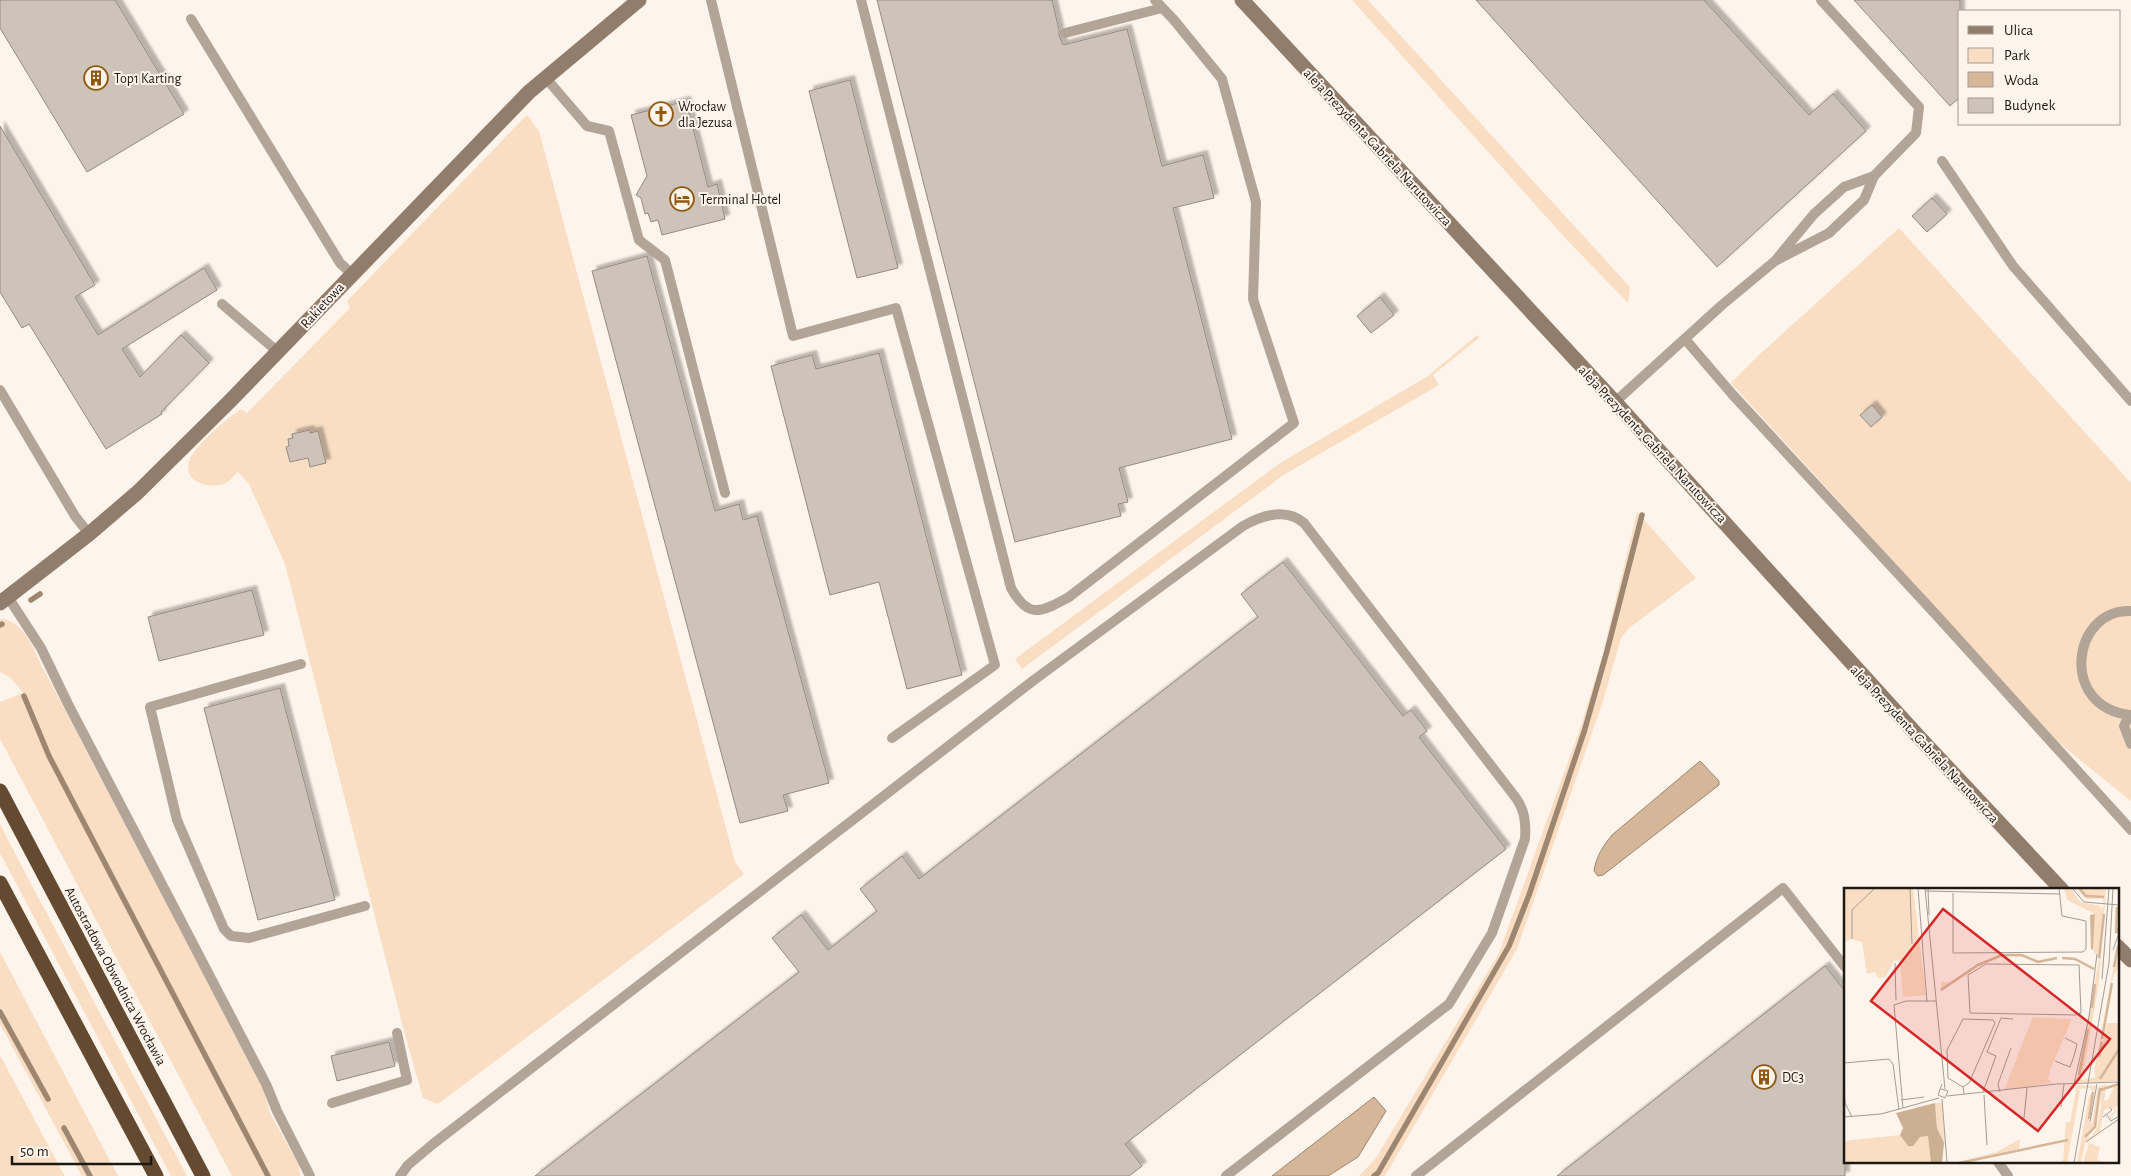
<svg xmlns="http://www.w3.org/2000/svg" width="2131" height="1176" viewBox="0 0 2131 1176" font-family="'Alegreya Sans',sans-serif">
<defs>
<filter id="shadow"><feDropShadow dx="4.5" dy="-4.5" stdDeviation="1" flood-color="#0004"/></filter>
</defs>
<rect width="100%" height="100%" fill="#fdf4eb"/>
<g fill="#fadec4">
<polygon points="1352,0 1368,0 1630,287 1628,303 1567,240"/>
<path d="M527,115L539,131L735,862L744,874L438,1104L423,1098L404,1031L285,564L249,484L238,472C234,475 231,480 226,483C212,490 182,483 189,461C195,446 227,418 241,409L247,413L350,308L347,301Z"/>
<polygon points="1899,228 2131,483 2131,801 2059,743 1731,383 1759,355"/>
<polygon points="1477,335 1479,338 1433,375 1439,385 1285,474 1022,669 1015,659 1280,463 1428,376"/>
<polygon points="1637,512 1696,578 1629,628 1621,638 1603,701 1517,949 1385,1176 1359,1176 1376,1158 1499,953 1582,723 1602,657"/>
<path d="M0,619C24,619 34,651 43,668L263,1088L270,1113L299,1166L300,1176H232L0,739V702L23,693L11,678L0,672Z"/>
<polygon points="0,824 21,865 187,1176 171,1176 0,853"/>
<polygon points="0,952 118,1176 82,1176 0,1024"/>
<polygon points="0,1055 64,1175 64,1176 0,1176"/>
</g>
<g fill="#d5b699" stroke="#9e8771">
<path d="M1700,761L1719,781V785L1603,875L1598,876L1594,871C1596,857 1603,846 1612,835Z"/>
<polygon points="1374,1097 1386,1111 1358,1157 1328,1176 1272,1176"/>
</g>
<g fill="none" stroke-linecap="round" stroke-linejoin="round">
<g stroke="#9e8771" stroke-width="5.5">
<polyline points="31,600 40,594"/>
<polyline points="0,625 2,624"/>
<polyline points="24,696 49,756 268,1176"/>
<polyline points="0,1012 48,1099"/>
<polyline points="64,1128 90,1176"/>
<polyline points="1374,1176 1378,1173 1509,946 1529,895 1584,732 1607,651 1642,515"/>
</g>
</g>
<g fill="#cec3b9" stroke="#958a80" filter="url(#shadow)">
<polygon points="0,0 115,0 184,114 87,172 0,28"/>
<polygon points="877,0 1052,0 1059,30 1059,35 1063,45 1127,29 1162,166 1203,155 1214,198 1173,208 1232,439 1119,468 1128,502 1118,504 1121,516 1015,542"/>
<polygon points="1476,0 1704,0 1809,115 1833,94 1866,131 1717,267"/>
<polygon points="1854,0 1960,0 1960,97 1950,106"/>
<polygon points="850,80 898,268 857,278 809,91"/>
<polygon points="686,101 708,187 717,184 725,219 662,235 658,220 651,222 648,213 645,214 641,198 636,195 647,176 631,115"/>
<polygon points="0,126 95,285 75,297 98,335 204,268 217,290 122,349 140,377 181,335 209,363 161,412 162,414 106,449 29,324 22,328 0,292"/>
<polygon points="1932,198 1947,214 1927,232 1912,216"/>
<polygon points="647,256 715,511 739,504 743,520 757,516 829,783 783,795 788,811 740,823 592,271"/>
<polygon points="1380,297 1394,315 1371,333 1357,316"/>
<polygon points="879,353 962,675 907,689 879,582 830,595 771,366 812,355 816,369"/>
<polygon points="1872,405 1882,417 1871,427 1860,415"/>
<polygon points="310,430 310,433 318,431 326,463 310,467 308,458 290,462 286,447 289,446 288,439 293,438 292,434"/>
<polygon points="1283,562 1403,716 1411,710 1427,731 1419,737 1506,849 1125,1144 1142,1166 1129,1176 535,1176 799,972 772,938 801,915 828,950 877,911 860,889 902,856 919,879 1258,617 1241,594"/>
<polygon points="252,590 264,635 159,661 148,617"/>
<polygon points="280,688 335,900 258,920 204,708"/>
<polygon points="1825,966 1845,991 1845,1176 1557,1176"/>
<polygon points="389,1042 395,1066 337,1081 331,1056"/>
</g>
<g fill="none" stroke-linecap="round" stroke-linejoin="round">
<g stroke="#b2a598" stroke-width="10">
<polyline points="711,0 793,336 896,308 995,665 892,738"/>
<path d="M861,0L1011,588C1029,620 1041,612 1069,597L1294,423L1253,299L1256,202L1222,79L1174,20L1155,0"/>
<polyline points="191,19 340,263 352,274"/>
<polyline points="1065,33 1162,8"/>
<polyline points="545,77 587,126 609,131 639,240 665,260 725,493"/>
<polyline points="1942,161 2013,266 2131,401"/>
<polyline points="1775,261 1829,233 1864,200 1874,176 1916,133 1919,107 1821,0"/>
<polyline points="222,304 278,352"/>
<polyline points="1685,339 1732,394 1939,618 2131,830"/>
<polyline points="0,390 75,516 89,534"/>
<polyline points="1615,402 1722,305 1775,261 1814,214 1844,187 1874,176"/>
<polyline points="8,597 41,648 68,704 266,1084 277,1111 310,1176"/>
<path d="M2131,611C2072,608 2058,708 2131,715"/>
<polyline points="301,664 150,707 177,820 224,929 231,936 249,938 365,906"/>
<polyline points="2129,715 2124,726 2131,744"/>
<polyline points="332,1103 407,1080 397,1033"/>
<polyline points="1998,1162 2008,1176"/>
<path d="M400,1176L408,1165L433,1144L1034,680L1243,526C1261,516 1286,507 1304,523L1516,798C1525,811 1526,823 1525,839L1492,933L1449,1004L1226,1176"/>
<polyline points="1416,1176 1783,888 1845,967"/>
</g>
<g stroke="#917d6b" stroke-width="15">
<polyline points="1242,0 1615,402 1918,736 2062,890"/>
<polyline points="0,603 89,534 138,492 230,401 529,92 639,0"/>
<polyline points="2117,946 2131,960"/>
</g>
<g stroke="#644a30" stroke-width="15">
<polyline points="0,791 203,1176"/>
<polyline points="0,883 156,1176"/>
</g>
</g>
<defs>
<g id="building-ring" transform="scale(1.25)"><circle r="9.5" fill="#fdf4eb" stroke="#905810" stroke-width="1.5"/><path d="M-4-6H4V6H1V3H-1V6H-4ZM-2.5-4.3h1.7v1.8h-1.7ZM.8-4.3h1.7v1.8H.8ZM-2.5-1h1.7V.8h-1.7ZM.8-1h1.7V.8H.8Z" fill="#905810"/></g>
<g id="church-ring" transform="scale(1.25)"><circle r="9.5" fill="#fdf4eb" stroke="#905810" stroke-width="1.5"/><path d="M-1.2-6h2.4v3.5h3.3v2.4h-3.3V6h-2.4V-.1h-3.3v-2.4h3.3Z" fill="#905810"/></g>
<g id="hotel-ring" transform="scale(1.25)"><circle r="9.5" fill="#fdf4eb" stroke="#905810" stroke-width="1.5"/><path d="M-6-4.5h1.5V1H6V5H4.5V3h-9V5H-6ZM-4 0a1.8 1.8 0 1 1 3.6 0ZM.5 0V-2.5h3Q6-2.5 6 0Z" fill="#905810"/></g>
</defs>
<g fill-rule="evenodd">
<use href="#building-ring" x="96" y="78"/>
<use href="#church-ring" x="661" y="114"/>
<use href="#hotel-ring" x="682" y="199"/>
<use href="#building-ring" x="1764" y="1077"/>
</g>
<g text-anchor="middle" stroke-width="4" stroke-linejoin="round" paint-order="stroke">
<g font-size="14" fill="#1c1814" stroke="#fdf4eb" text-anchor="start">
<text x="114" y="83">Top1 Karting</text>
<text x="678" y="111">Wrocław<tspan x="678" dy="16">dla Jezusa</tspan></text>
<text x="700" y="204">Terminal Hotel</text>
<text x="1782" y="1082">DC3</text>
</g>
<g font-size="14" fill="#1c1814" stroke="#fdf4eb">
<text transform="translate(1378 147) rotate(47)" y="5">aleja Prezydenta Gabriela Narutowicza</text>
<text transform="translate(322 305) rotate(-47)" y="5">Rakietowa</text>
<text transform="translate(1653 444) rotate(47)" y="5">aleja Prezydenta Gabriela Narutowicza</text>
<text transform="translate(1925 744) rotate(47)" y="5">aleja Prezydenta Gabriela Narutowicza</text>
<text transform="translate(116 976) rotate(62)" y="5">Autostradowa Obwodnica Wrocławia</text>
</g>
</g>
<g transform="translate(1844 888)">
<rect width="275" height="275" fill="#fdf4eb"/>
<path d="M0,0H69L82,107L59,109L56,72L50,73L42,88L34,90L31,84L23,86L18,54L7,51L0,54ZM220,0H227L236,14L256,18L257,21L260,18L259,10L242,11L232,0H262L255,95L239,186L235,189L238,192L252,189L250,184L275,50V79L269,89L253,183L263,135H275V193L232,195L256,66H251L249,62L251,26L223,12ZM158,66H177L193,72L214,71L193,75L178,69L157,68L135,77L97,103V94H106L133,76ZM189,129L228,131L206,182L204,191L208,195L160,202ZM263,196L260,212H264L270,199H275V219L270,218L273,224L267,228L268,232L265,228L271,223L268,219L260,222L256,243L241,255L237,275H233L245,208L249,203L246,200L233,201L236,203L223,275H216L219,272L222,234H226L233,197L252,198L246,225L245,234L248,235L254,199ZM256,199L257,218L253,240L248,248L240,251L250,239ZM91,215H98L101,258L93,240ZM56,247L64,258L76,249L84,248L87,275H0V253ZM176,251L175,261L120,272L153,264ZM245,255L256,259L253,272L264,275H239Z" fill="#fadec4" fill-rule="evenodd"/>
<path d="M91,215L93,240L100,255L98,275H87L84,248L76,249L69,258H64L56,247L59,240L52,225Z" fill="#cdaf92"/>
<path d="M251,26L249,61L247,62L246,27Z" fill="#d5b699"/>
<path fill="none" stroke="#d5b699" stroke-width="2.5" d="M235,0L242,8L260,9M273,19L272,45L275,40M218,70L231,71L250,81M255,70L260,26M270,79L274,58M97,102L134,77L158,67H178L194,74L213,70M248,120L251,96M258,151L268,95M255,169L258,154M235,187L244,141M256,191L275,161M256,202L275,196M245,231L249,204M241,249L251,239L256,200M115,275L224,252"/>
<path fill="none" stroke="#a39c95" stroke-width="1" d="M66,0L68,56M74,0L83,114M81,0L101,201M84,0L85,27M228,0L240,14L275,17M81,3L216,6M109,5V65L239,64L242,61V33L218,28L215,0M8,51V22L31,0M269,62L275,45M51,75L52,112M142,76L235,77L237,125L232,127L126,125L124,87ZM258,91L265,0M211,173L226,179L230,168L233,156L221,150M0,175L45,171L49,176L55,222M230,196L245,129L253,66M0,197L1,215L8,229M119,199L125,195L151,135L149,132L119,131L103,162L104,190L119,199L120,206M97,201L104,203L101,210L94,207L98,196M139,204L152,168L143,164L157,130L169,131M156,204L154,196L167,160M140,207L143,257M103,208L213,196L275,194M98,211L103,275M57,212L80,209M217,219L220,196M59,220L50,117L62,113H92M262,226L267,233L275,228M0,229L37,226L95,210M259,229L268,222L266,219M180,230L183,200M246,234L253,196M242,254L275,231M230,275L265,75L269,0"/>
<path fill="#d62828" fill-opacity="0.15" stroke="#d62828" stroke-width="2.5" d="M99,21L266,151L194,243L27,113Z"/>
<rect width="275" height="275" fill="none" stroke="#1c1814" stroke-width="2.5"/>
</g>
<rect x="1958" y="10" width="162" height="115" fill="#fdf4eb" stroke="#a39c95"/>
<rect x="1968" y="26" width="25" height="8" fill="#917d6b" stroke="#a39c95"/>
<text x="2004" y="35" font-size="15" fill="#1c1814">Ulica</text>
<rect x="1968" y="48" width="25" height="15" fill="#fadec4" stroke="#a39c95"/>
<text x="2004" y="60" font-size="15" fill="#1c1814">Park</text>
<rect x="1968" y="72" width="25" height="15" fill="#d5b699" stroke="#a39c95"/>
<text x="2004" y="85" font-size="15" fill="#1c1814">Woda</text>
<rect x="1968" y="98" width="25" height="15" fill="#cec3b9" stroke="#a39c95"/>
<text x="2004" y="110" font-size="15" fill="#1c1814">Budynek</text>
<path d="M12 1156v8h139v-8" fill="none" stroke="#1c1814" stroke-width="2.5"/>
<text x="20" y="1156" font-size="15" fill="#1c1814" stroke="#fdf4eb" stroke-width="4" paint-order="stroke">50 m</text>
</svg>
